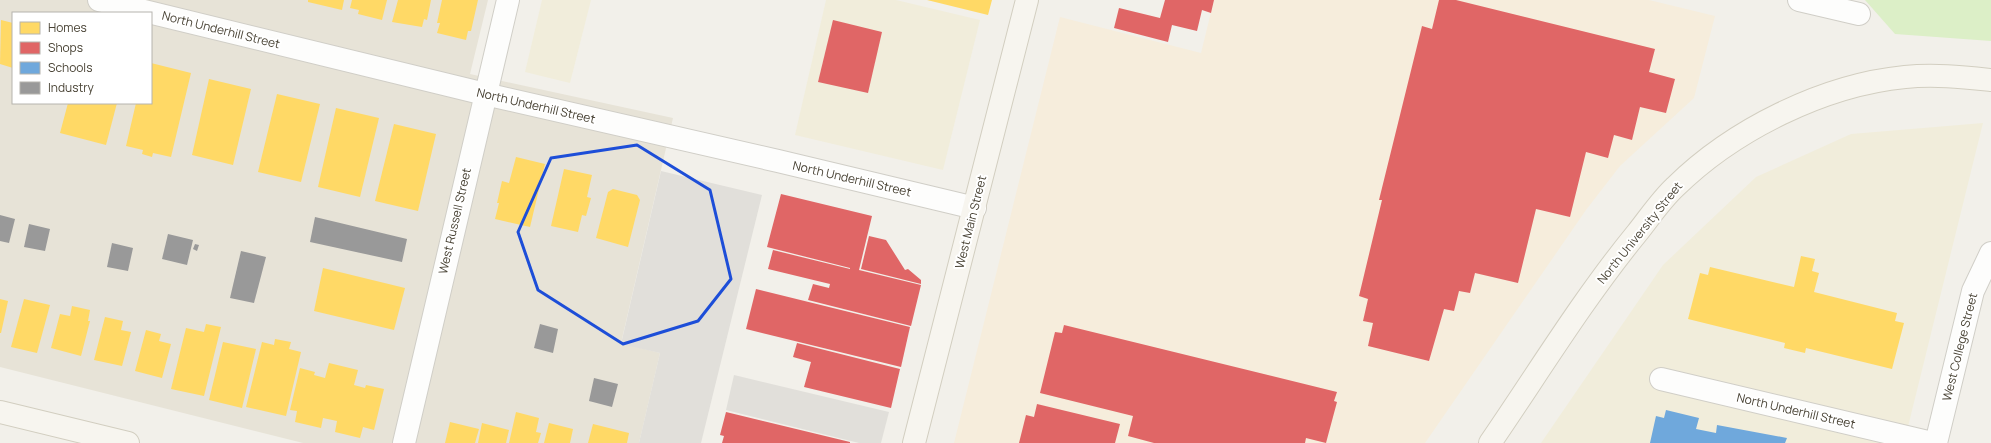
<svg xmlns="http://www.w3.org/2000/svg" width="1991" height="443" viewBox="0 0 1991 443" font-family="Manrope,sans-serif">
<rect width="100%" height="100%" fill="#f2f0ea"/>
<path fill="#e7e3d7" fill-rule="evenodd" d="M0,0H488L470,74L673,118L621,343L660,353L639,443H303L0,367ZM13,13H151V103H13Z"/>
<polygon fill="#f6eddc" points="1214,0 1649,0 1715,16 1694,98 1620,166 1586,210 1425,443 954,443 1060,17 1201,53"/>
<g fill="#f1eddb">
<polygon points="542,0 591,0 570,83 525,72"/>
<polygon points="826,0 896,0 980,20 943,170 795,135"/>
<polygon points="1983,123 1904,443 1541,443 1663,265 1756,177 1851,134"/>
</g>
<polygon fill="#dcefc7" points="1865,0 1991,0 1991,41 1895,34"/>
<g fill="#e1dfda">
<polygon points="661,171 762,195 701,443 639,443 660,353 621,344"/>
<polygon points="734,375 889,412 881,443 859,443 726,410"/>
</g>
<g fill="#ffd966">
<polygon points="308,0 344,0 342,10 308,2"/>
<polygon points="352,0 387,0 382,20 358,14 359,10 350,8"/>
<polygon points="398,0 431,0 427,20 424,19 422,27 392,22"/>
<polygon points="442,0 478,0 471,31 468,31 466,40 437,33 440,23 437,23"/>
<polygon points="927,0 992,0 988,15"/>
<polygon points="1,20 13,23 13,68 0,64"/>
<polygon points="151,63 191,73 171,157 153,153 152,157 142,154 143,150 126,146 136,103 151,103"/>
<polygon points="209,79 251,89 233,165 192,155"/>
<polygon points="277,94 320,104 301,182 258,172"/>
<polygon points="68,103 117,103 106,145 60,133"/>
<polygon points="336,108 379,118 360,197 318,187"/>
<polygon points="394,124 436,134 418,211 375,201"/>
<polygon points="516,157 545,164 530,227 495,219 499,203 497,203 502,181 509,183"/>
<polygon points="564,169 592,175 587,197 591,198 586,216 582,215 578,232 551,226"/>
<polygon points="613,189 637,195 640,200 628,247 596,238 608,192"/>
<polygon points="1801,256 1815,259 1812,271 1819,273 1814,292 1897,313 1895,321 1904,323 1892,369 1806,348 1805,353 1784,348 1785,343 1688,319 1700,273 1708,275 1710,267 1794,287"/>
<polygon points="323,268 405,288 394,330 314,311"/>
<polygon points="0,299 8,301 1,333 0,333"/>
<polygon points="24,299 50,305 37,353 11,347"/>
<polygon points="72,306 90,310 88,321 90,321 81,356 51,348 60,314 70,316"/>
<polygon points="105,317 123,321 121,330 131,332 122,366 94,360"/>
<polygon points="206,324 221,327 204,396 171,389 186,328 204,332"/>
<polygon points="146,330 161,334 159,341 171,344 162,378 135,371"/>
<polygon points="275,339 291,342 289,349 301,352 286,416 246,407 262,342 274,345"/>
<polygon points="223,342 256,349 242,408 209,400"/>
<polygon points="329,363 358,370 354,385 365,388 366,385 384,389 374,430 363,427 360,438 335,432 337,421 323,418 321,428 295,422 297,411 290,410 300,368 315,372 314,375 325,378"/>
<polygon points="516,412 539,418 536,432 541,433 538,443 509,443"/>
<polygon points="450,422 479,429 475,443 445,443"/>
<polygon points="482,423 509,430 506,443 478,443"/>
<polygon points="549,423 573,429 570,443 544,443"/>
<polygon points="593,424 629,433 627,443 588,443"/>
</g>
<g fill="#e06666">
<polygon points="1165,0 1214,0 1211,13 1202,10 1197,31 1172,25 1168,42 1114,28 1119,8 1160,18"/>
<polygon points="1439,0 1456,0 1655,49 1649,72 1675,79 1666,113 1640,107 1632,140 1614,135 1608,158 1586,152 1570,217 1536,209 1518,283 1475,273 1470,293 1459,291 1454,311 1444,309 1429,361 1368,346 1373,323 1363,321 1368,299 1359,296 1382,200 1379,200 1422,26 1432,29"/>
<polygon points="833,20 882,32 868,93 818,82"/>
<polygon points="781,194 872,216 859,270 921,285 911,326 808,300 813,284 829,288 830,284 768,269 773,250 850,269 850,268 767,247"/>
<polygon points="869,236 886,240 905,270 908,269 921,280 921,284 861,269"/>
<polygon points="756,289 910,327 901,367 746,329"/>
<polygon points="1064,325 1337,392 1334,401 1337,402 1326,443 1306,438 1305,443 1154,443 1128,436 1133,416 1040,393 1055,332 1062,333"/>
<polygon points="797,343 900,369 891,408 804,387 811,362 793,357"/>
<polygon points="1037,404 1120,424 1115,443 1019,443 1026,415 1034,417"/>
<polygon points="726,412 850,442 850,443 722,443 724,436 720,435"/>
</g>
<polygon fill="#6fa8dc" points="1666,410 1699,418 1696,429 1716,433 1717,425 1787,438 1785,443 1650,443 1656,416 1664,418"/>
<g fill="#999">
<polygon points="0,215 15,219 9,243 0,241"/>
<polygon points="315,217 407,239 402,262 310,242"/>
<polygon points="29,224 50,229 45,251 24,247"/>
<polygon points="168,234 193,240 187,265 162,259"/>
<polygon points="112,243 133,248 128,271 107,267"/>
<polygon points="195,244 199,245 197,251 193,249"/>
<polygon points="241,251 266,257 254,303 230,298"/>
<polygon points="540,324 558,329 553,353 534,348"/>
<polygon points="594,378 618,384 612,407 589,401"/>
</g>
<g fill="none" stroke-linecap="round" stroke-linejoin="round">
<g stroke="#d0cec7" stroke-width="24">
<g id="minor">
<polyline points="99,0 485,94 778,161 975,208"/>
<polyline points="1799,0 1859,14"/>
<polyline points="1661,379 1932,443"/>
<polyline points="404,443 508,0"/>
<polyline points="1936,443 1973,291 1991,253"/>
</g>
</g>
<g stroke="#d2cec0" stroke-width="24">
<g id="secondary">
<polyline points="0,412 128,443"/>
<polyline points="914,443 1027,0"/>
<path d="M1490,443C1538,373 1583,299 1637,233C1649,218 1661,200 1675,187C1733,130 1823,85 1905,77C1934,74 1962,77 1991,80"/>
</g>
</g>
<use href="#minor" stroke="#fdfdfc" stroke-width="22"/>
<use href="#secondary" stroke="#f7f5ef" stroke-width="22"/>
</g>
<path fill="none" stroke="#1d4ed8" stroke-width="3" stroke-linejoin="round" d="M637,145L710,190L731,279L698,321L623,344L538,290L518,232L551,158Z"/>
<g text-anchor="middle" stroke-width="4" stroke-linejoin="round" paint-order="stroke">
<g font-size="12" fill="#494335" stroke="#fff">
<text transform="translate(221 30) rotate(14)" y="4">North Underhill Street</text>
<text transform="translate(536 106) rotate(13)" y="4">North Underhill Street</text>
<text transform="translate(852 179) rotate(13)" y="4">North Underhill Street</text>
<text transform="translate(455 221) rotate(-77)" y="4">West Russell Street</text>
<text transform="translate(971 222) rotate(-76)" y="4">West Main Street</text>
<text transform="translate(1640 233) rotate(-51)" y="4">North University Street</text>
<text transform="translate(1960 347) rotate(-76)" y="4">West College Street</text>
<text transform="translate(1796 411) rotate(13)" y="4">North Underhill Street</text>
</g>
</g>
<rect x="12" y="12" width="140" height="92" fill="#ffffff" stroke="#b6b4ae"/>
<rect x="20" y="22" width="20" height="12" fill="#ffd966" stroke="#b6b4ae"/>
<text x="48" y="32" font-size="12" fill="#494335">Homes</text>
<rect x="20" y="42" width="20" height="12" fill="#e06666" stroke="#b6b4ae"/>
<text x="48" y="52" font-size="12" fill="#494335">Shops</text>
<rect x="20" y="62" width="20" height="12" fill="#6fa8dc" stroke="#b6b4ae"/>
<text x="48" y="72" font-size="12" fill="#494335">Schools</text>
<rect x="20" y="82" width="20" height="12" fill="#999999" stroke="#b6b4ae"/>
<text x="48" y="92" font-size="12" fill="#494335">Industry</text>
</svg>
